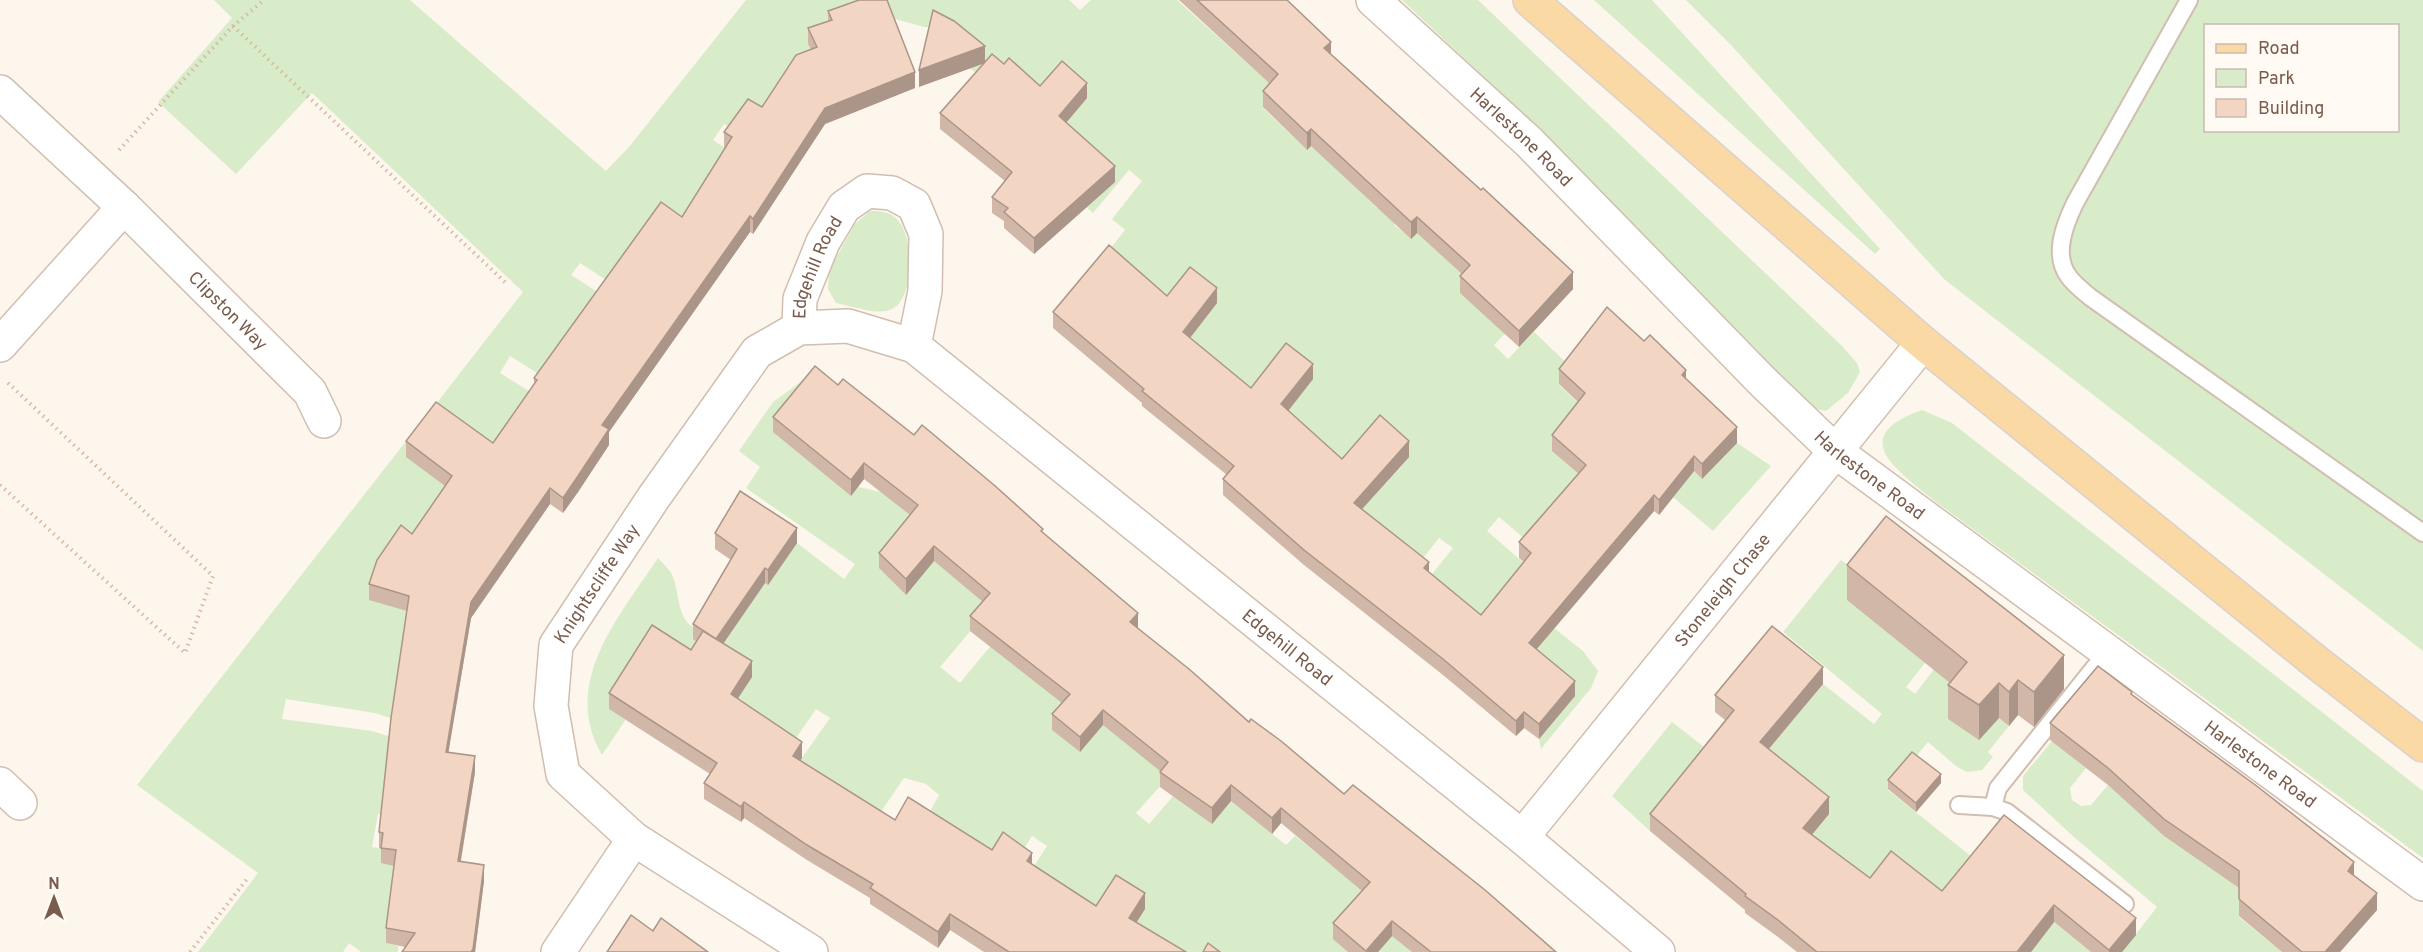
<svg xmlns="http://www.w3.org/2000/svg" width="2423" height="952" viewBox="0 0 2423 952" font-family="Overpass,sans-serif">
<rect width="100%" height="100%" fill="#fdf6ec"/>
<g fill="#d8ecc9" fill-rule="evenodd">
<polygon points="214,0 410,0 606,171 629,147 746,0 1069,0 1080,10 1091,0 1177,0 1278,91 1263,108 1307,150 1323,132 1347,179 1377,208 1407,210 1394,225 1411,238 1426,224 1522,316 1494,345 1508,359 1534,332 1573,369 1559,385 1606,429 1685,463 1702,479 1737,443 1771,466 1713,531 1640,469 1586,480 1525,539 1499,517 1487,531 1531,569 1511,594 1583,651 1598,671 1591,688 1541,749 1539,739 1575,696 1523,665 1544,641 1522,623 1509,640 1428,579 1453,548 1439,538 1416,567 1356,519 1342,474 1281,419 1313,379 1254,399 1186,343 1217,303 1155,326 1105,255 1125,230 1112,219 1142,181 1129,170 1093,213 1062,185 1033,109 995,90 970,68 933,27 924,27 888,17 817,63 796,95 736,131 724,124 713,140 734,154 703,200 620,289 580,263 571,275 604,296 545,378 510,356 500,373 537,396 491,461 429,413 523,292 312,93 236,174 158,102 232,18"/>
<polygon points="1402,0 1478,0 1842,346 1857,363 1860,372 1848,393 1826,411 1809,407 1756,349 1700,296 1518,109"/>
<polygon points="1594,0 1652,0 1880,249 1875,254"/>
<path d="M1686,0H2423V651L1944,279L1730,44ZM2206,26H2398V130H2206Z"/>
<path d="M870,211C878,211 886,211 893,216C915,229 916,298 892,309C877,316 852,306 836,303L828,289L829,270L855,224Z"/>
<path d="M806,378L858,487L881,492L918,521L892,581L906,595L934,561L962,582L990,608L940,667L960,683L993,643L1076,704L1053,730L1080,752L1103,725L1173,772L1136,813L1149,824L1175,794L1212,824L1231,801L1286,845L1295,836L1372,897L1348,952H1117L1096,922L1027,877L1047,846L1032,836L1018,858L991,866L920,830L939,795L926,784L904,778L874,822L799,762L830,718L816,709L785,754L724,720L752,677L626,719L602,755C560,683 619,617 658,558C663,564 671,570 673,577C680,595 677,627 701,629L763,581L797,543L844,579L855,564L746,488L760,467L739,451L773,402Z"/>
<path d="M1922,410L1952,423L2423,791V858L1936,502C1898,471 1845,437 1922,410Z"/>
<polygon points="414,431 473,496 408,612 393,719 375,713 286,699 282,719 372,731 407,742 402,818 378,814 372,847 383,849 419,870 386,943 398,946 398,952 361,952 349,943 343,952 198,952 258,873 137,785"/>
<polygon points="1841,560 1865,578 1925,663 1906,687 1915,694 1935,668 2009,726 1988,752 1993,757 1982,770 1967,772 1956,766 1928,742 1888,790 2091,952 1992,952 1862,905 1831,869 1766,752 1823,684 1874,724 1882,714 1783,632"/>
<polygon points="1672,722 1713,754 1650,831 1612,796"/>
<polygon points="2052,741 2086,768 2070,788 2072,800 2081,806 2091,805 2108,785 2113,789 2164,836 2248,894 2239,905 2239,917 2282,952 2122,952 2157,907 2075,838 2023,790 2023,776"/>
<polygon points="1396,931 1412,952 1378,952"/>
</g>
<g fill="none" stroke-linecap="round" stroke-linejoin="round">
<g stroke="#d1beb0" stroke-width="20">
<g id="lane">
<path d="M2189,0L2075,203C2065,224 2052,255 2069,277C2074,284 2083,291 2090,297L2423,533"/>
<polyline points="1959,805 1993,807 2007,812 2125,904"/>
<polyline points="1993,807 1998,788 2094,668 2109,653"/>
</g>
</g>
<g stroke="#d1beb0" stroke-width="36">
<g id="street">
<path id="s1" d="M1373,0L1529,142L1762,381L1835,451L2423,884"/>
<path id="s2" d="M0,92L124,207L310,392L324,421"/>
<path id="s3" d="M799,328L800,299L823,242L844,207L867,191L892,193L914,205L926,234L925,291L914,346"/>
<polyline points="0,345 124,207"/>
<polyline points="0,784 20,803"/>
<path id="s4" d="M1522,837L1923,343"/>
<polyline points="558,952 634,839"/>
<path id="s5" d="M811,952L634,839L563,774L551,706L556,645L654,497L757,352L799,328L848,326L914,346L1522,837L1658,952"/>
</g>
</g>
<g stroke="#dad1cd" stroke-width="36">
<polyline id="primary" points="1530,0 1923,343 2316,662 2423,745"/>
</g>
<g stroke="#d9b8a5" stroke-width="4" stroke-dasharray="1.5 4.5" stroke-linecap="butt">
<polyline points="233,26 506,283"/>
<polyline points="119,150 233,26 264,0"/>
<polyline points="0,485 185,653 213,576 7,382"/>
<polyline points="190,952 247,879"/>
</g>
<use href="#lane" stroke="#fff" stroke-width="16"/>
<use href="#street" stroke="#fff" stroke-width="33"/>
<use href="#primary" stroke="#fbd9a5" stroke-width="33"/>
</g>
<g fill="#d1b7a8">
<polygon points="1179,0 1287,0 1331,54 1573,289 1519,347 1460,293 1460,276 1462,274 1417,233 1411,239 1311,146 1307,150 1263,107 1263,91 1269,83"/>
<polygon points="828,11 915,88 825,124 753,234 750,232 609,432 609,445 578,492 563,513 550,504 471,618 448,752 475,772 461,861 484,881 475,952 402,952 405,947 386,943 386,928 394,866 381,863 381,848 379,848 379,832 407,611 369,600 369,584 412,534 445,486 406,457 406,441 493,443 534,384 534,378 682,217 725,148 724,148 724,132 762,107 811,49 808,44 808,28 828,21"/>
<polygon points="985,62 1004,64 1040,86 1087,98 1066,123 1115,182 1034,254 1004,228 1004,221 992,213 992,197 1005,181 940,129 940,113 984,63 919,87"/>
<polygon points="1167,296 1217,303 1190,338 1251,388 1313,379 1288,411 1342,459 1409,457 1362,509 1429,572 1481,615 1524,562 1519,558 1519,542 1579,474 1552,451 1552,435 1578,402 1559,384 1559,369 1686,379 1737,443 1702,479 1694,471 1659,515 1654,511 1537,649 1575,696 1539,739 1524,728 1516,736 1443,675 1304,565 1223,495 1223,479 1227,475 1142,406 1142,403 1053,328 1053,312"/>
<polygon points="838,385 914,435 1043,532 1138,628 1249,722 1556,952 1412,952 1392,936 1378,952 1348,952 1333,939 1333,923 1362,891 1281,823 1272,834 1231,801 1212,824 1160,787 1160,771 1103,725 1080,752 1052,730 1052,714 1062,703 970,631 970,616 983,602 934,561 906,595 879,568 879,553 910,515 864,479 851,496 773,432 773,417"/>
<polygon points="715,533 797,543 768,585 765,583 723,644 752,677 738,698 802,758 800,761 895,820 992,850 1032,865 1096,906 1145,909 1136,923 1186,952 984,952 950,930 938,948 870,904 870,898 807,860 744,818 741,822 704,799 704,783 710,774 609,709 609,693 691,650 697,642 693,639 693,624 731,560 715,549"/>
<polygon points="1847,565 2064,689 2034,727 2018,715 2009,726 1999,718 1979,740 1948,719 1948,685 1950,683 1847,600"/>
<polygon points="1823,684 1769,749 1829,814 1812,835 1870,878 1942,891 2004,815 2136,935 2122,952 2091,952 2054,922 2031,952 1797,952 1778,937 1745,913 1745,910 1650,831 1650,814 1725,720 1715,712 1715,695"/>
<polygon points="2132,695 2354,875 2377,910 2340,952 2282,952 2239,916 2239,888 2164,836 2108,785 2050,740 2050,723"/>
<polygon points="1888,780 1941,783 1916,812 1888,789"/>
</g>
<g fill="#aa9588">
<polygon points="1331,42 1331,58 1324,48"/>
<polygon points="985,46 985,63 919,87 919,70"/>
<polygon points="915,72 915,88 825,124 753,234 753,219 825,108"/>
<polygon points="1087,83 1087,98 1059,131 1059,116"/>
<polygon points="1311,129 1311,146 1307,150 1307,133"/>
<polygon points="1115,166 1115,182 1034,254 1034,238"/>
<polygon points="750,216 750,232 609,432 609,445 578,492 563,513 563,498 602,425"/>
<polygon points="1417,217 1417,233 1411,239 1411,222"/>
<polygon points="1573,272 1573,289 1519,347 1519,331"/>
<polygon points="1217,288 1217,303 1183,347 1183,332"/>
<polygon points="1313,364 1313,379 1281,420 1281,404"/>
<polygon points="1686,370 1686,385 1682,375"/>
<polygon points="1737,427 1737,443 1702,479 1702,464"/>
<polygon points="1409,441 1409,457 1354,518 1354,503"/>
<polygon points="1694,456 1694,471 1659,515 1659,500"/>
<polygon points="864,463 864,479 851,496 851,480"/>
<polygon points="550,488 550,504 471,618 446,767 446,752 471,602"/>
<polygon points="1654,495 1654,511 1529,658 1529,643"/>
<polygon points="797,528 797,543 768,585 768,570"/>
<polygon points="934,546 934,561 906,595 906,579"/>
<polygon points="1429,562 1429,577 1424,568"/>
<polygon points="765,568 765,583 716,654 716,639"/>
<polygon points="1138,613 1138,629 1130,622"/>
<polygon points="2064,655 2064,689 2034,727 2034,692"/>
<polygon points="752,661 752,677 731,709 731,694"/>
<polygon points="1823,667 1823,684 1760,759 1760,742"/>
<polygon points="2018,680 2018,715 2009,726 2009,692"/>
<polygon points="1575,681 1575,696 1539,739 1539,724"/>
<polygon points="1999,683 1999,718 1979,740 1979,705"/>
<polygon points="1103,710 1103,725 1080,752 1080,737"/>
<polygon points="1524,712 1524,728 1516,736 1516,721"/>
<polygon points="802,742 802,758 793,771 793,756"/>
<polygon points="475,756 475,772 458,876 458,861"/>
<polygon points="1941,774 1941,783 1916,812 1916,803"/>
<polygon points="1231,785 1231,801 1212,824 1212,808"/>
<polygon points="1829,797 1829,814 1803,845 1803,828"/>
<polygon points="744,802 744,818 741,822 741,807"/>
<polygon points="1281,808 1281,823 1272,834 1272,818"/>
<polygon points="1032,853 1032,869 1027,861"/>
<polygon points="2354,862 2354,879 2348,871"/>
<polygon points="484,865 484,881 475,952 471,952"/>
<polygon points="1145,893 1145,909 1129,934 1129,918"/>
<polygon points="2377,893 2377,910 2340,952 2325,952"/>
<polygon points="2054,905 2054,922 2031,952 2017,952"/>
<polygon points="950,914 950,930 938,948 938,932"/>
<polygon points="2136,918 2136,935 2122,952 2109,952 2109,950"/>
<polygon points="1392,921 1392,936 1378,952 1366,952"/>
</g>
<g fill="#f3d5c3" stroke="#aa9588" stroke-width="1.5">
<polygon points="859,0 887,0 915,72 825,108 753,219 750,216 602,425 609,429 578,476 563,498 550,488 471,602 446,752 475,756 458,861 484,865 473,949 471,952 402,952 415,933 386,928 396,850 381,848 383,833 379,832 391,718 409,596 369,584 377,560 401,525 412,534 452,476 406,441 436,402 493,443 537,380 534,378 661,202 682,217 732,137 724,132 748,99 762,107 796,55 817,47 808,28 832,20 828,11"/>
<polygon points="1197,0 1287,0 1331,42 1324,48 1481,190 1483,188 1573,272 1519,331 1460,276 1470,265 1417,217 1411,222 1311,129 1307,133 1263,91 1278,74"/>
<polygon points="933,10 954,21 985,46 919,70"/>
<polygon points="992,54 1004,64 1009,58 1040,86 1062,61 1087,83 1059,116 1115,166 1034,238 1004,212 1008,208 992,197 1012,172 940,113"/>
<polygon points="1109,245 1167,296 1190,267 1217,288 1183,332 1251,388 1286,343 1313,364 1281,404 1342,459 1380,415 1409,441 1354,503 1429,562 1424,568 1481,615 1531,553 1519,542 1586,465 1552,435 1585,393 1559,369 1607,307 1644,341 1650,335 1686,370 1682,375 1737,427 1702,464 1694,456 1659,500 1654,495 1529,643 1575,681 1539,724 1524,712 1516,721 1443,659 1304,550 1223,479 1234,466 1142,391 1144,389 1053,312"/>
<polygon points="815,366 838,385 843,379 914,435 922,425 994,485 1043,529 1041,531 1138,613 1130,622 1189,669 1249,722 1251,719 1281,741 1344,794 1353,785 1485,890 1556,952 1431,952 1392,921 1366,951 1333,923 1370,882 1281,808 1272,818 1231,785 1212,808 1160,772 1168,762 1103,710 1080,737 1052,714 1070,694 970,616 990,593 934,546 906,579 879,553 918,505 864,463 851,480 773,417"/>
<polygon points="740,491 797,528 768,570 765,568 716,639 693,624 737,549 715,533"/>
<polygon points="1886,516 2064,655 2034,692 2018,680 2009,692 1999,683 1979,705 1948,685 1967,662 1847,565"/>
<polygon points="652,625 691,650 703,631 752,661 731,694 802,742 793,756 895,820 908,797 992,850 1003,832 1032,853 1027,861 1096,906 1116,875 1145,893 1129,918 1186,952 1009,952 950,914 938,932 870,888 873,884 807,845 744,802 741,807 704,783 717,763 609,693"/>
<polygon points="1772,626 1823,667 1760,742 1829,797 1803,828 1870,878 1891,851 1942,891 2004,815 2136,918 2109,950 2054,905 2017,952 1817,952 1778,920 1745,896 1746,894 1650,814 1734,710 1715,695"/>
<polygon points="2098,666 2132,692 2131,694 2258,787 2354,862 2348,871 2377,893 2325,952 2302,952 2239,899 2239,871 2164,819 2108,768 2050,723"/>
<polygon points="1912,752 1941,774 1916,803 1888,780"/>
<polygon points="631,915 653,931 661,918 708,952 607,952"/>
<polygon points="1208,943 1220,952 1203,952"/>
</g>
<g text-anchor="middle" stroke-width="6" stroke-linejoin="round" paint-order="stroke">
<g font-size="18" fill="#7a5c4d" stroke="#fffaf3">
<text dy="6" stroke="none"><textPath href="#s1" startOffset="202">Harlestone Road</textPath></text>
<text dy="6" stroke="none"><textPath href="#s3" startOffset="64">Edgehill Road</textPath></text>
<text dy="6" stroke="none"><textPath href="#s2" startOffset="316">Clipston Way</textPath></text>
<text dy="6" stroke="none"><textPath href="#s1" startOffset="688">Harlestone Road</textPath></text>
<text dy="6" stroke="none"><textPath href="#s5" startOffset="510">Knightscliffe Way</textPath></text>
<text dy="6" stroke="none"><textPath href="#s4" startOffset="318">Stoneleigh Chase</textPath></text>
<text dy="6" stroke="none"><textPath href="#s5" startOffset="1438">Edgehill Road</textPath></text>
<text dy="6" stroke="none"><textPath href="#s1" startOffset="1174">Harlestone Road</textPath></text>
</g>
</g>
<rect x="2204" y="24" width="195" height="108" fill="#fffaf3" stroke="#cabbb1" stroke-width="1.5"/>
<rect x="2216" y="44" width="30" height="9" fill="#fbd9a5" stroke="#cabbb1" stroke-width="1.5"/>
<text x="2258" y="54" font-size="18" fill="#7a5c4d">Road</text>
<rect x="2216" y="69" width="30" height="18" fill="#d8ecc9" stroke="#cabbb1" stroke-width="1.5"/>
<text x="2258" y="84" font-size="18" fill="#7a5c4d">Park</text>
<rect x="2216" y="99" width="30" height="18" fill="#f3d5c3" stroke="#cabbb1" stroke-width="1.5"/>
<text x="2258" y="114" font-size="18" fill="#7a5c4d">Building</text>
<g transform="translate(54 898)" stroke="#fffaf3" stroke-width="4.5" paint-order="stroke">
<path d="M0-4.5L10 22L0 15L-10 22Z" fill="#7a5c4d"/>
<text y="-9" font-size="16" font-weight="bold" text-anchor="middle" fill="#7a5c4d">N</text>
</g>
</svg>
